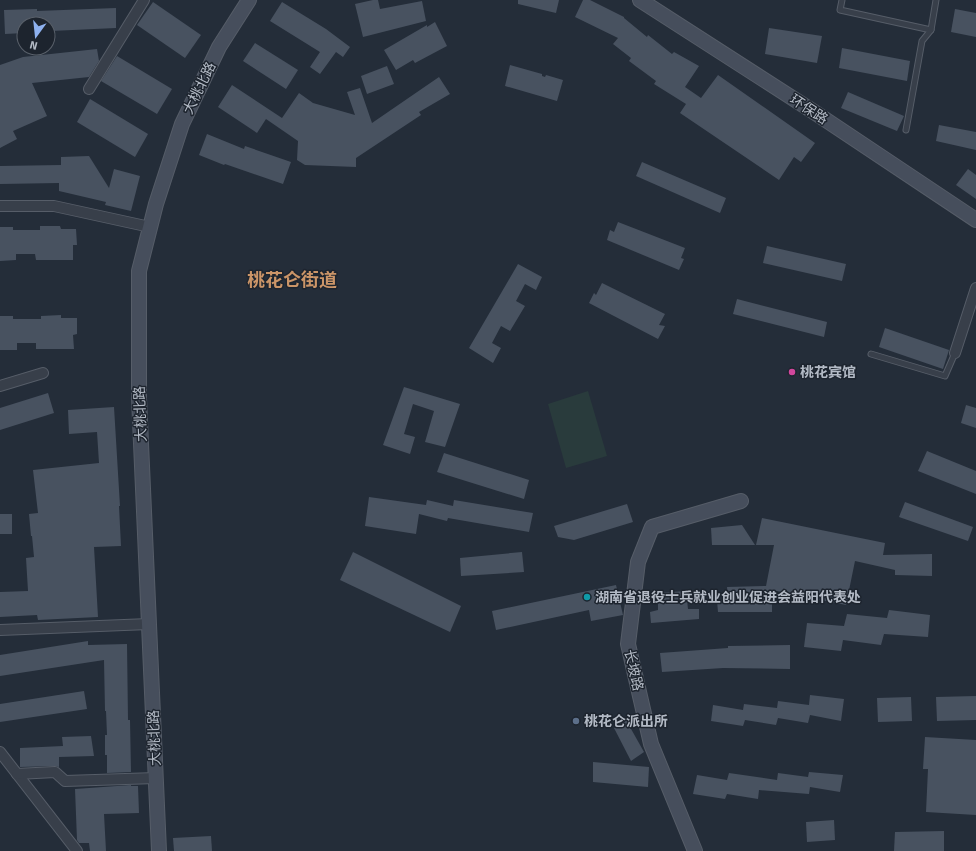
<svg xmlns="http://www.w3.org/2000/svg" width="976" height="851" viewBox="0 0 976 851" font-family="Signika,'Noto Sans SC',sans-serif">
<rect width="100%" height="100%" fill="#242d39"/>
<polygon fill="#293b3c" points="588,391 607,456 566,468 548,404"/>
<g fill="#485260">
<polygon points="373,0 378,0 380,9 422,1 426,21 363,37 355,4"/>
<polygon points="518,0 559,0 556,13 518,4"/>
<polygon points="583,0 590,0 624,17 624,18 647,37 648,35 672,54 674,52 699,66 685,87 701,98 718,75 815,143 801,162 794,157 779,180 680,113 686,104 654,84 656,81 629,61 631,58 613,44 618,38 575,17"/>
<polygon points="153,2 201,35 185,58 137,25"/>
<polygon points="282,2 326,29 350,47 343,57 336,52 320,74 310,67 320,52 270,21"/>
<polygon points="116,8 116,28 51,31 50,24 24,24 24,33 5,34 4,10 37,9 37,11"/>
<polygon points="955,9 976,13 976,37 951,32"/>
<polygon points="435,22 447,46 415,63 413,60 396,70 384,50 427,25 427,27"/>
<polygon points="769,28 822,36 817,63 765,54"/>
<polygon points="255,43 298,70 286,89 243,61"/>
<polygon points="842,48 910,61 907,81 839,68"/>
<polygon points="97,49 99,61 89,77 32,83 47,116 13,131 17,139 0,148 0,65 23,57"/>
<polygon points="117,56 172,89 157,114 101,81"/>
<polygon points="510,65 542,74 542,76 545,77 546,75 563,80 557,101 505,86"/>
<polygon points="387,66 394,84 367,94 361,76"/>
<polygon points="439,77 450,94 419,112 421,115 356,158 356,167 305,165 297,160 298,141 266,119 257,133 218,107 232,85 282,118 299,93 313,103 355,115 347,92 360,88 372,123"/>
<polygon points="848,92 904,116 897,131 841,108"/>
<polygon points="90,99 148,134 135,157 77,122"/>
<polygon points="939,125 976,132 976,150 936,141"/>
<polygon points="207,134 244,149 245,146 291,162 283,184 225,164 224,165 199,155"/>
<polygon points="89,156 109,188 114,169 140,176 131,211 105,205 106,202 59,191 59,183 0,184 0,166 61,165 61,157"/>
<polygon points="642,162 726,198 720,213 636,176"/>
<polygon points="968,169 976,175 976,199 956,185"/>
<polygon points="618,222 685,248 681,258 684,259 679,270 607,240 610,230 614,232"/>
<polygon points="40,226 60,226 61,229 76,229 77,245 73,245 73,260 36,260 35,254 16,254 16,260 0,261 0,227 13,227 13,230 40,230"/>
<polygon points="767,246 846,264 842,281 763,263"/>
<polygon points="518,264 542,277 536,290 525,284 516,301 525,306 510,331 501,326 492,343 501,348 493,363 469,348"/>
<polygon points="602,283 665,314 659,325 665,326 658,339 589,303 594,293 596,295"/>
<polygon points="737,299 827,322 824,337 733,314"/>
<polygon points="61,315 61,318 77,318 77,334 73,335 74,349 36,349 36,343 17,343 17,350 0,350 0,316 13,316 13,319 41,319 41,316"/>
<polygon points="885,328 949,350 943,369 879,347"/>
<polygon points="404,387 460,404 445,447 425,442 434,411 413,404 404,434 415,437 410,454 383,445"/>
<polygon points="48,393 54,413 0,430 0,408"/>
<polygon points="966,405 976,408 976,428 961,423"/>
<polygon points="114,407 120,506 119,506 121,546 94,547 98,617 38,620 37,615 0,617 0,592 28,591 26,558 34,557 32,536 31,536 29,514 38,513 33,470 99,463 97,432 69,434 68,410"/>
<polygon points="927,451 976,471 976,494 918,471"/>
<polygon points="444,453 529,480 524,499 437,472"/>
<polygon points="369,497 426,505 427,500 453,506 454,500 533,513 529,532 448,518 447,521 419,514 416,534 365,526"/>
<polygon points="905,502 973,527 968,541 899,517"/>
<polygon points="627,504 633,522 574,540 558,537 554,526"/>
<rect x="0" y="514" width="12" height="20"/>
<polygon points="762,518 885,543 883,555 932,554 932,576 895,575 895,570 855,561 846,605 772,590 772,612 718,612 717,601 728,599 727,587 766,586 774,545 756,545"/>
<polygon points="742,525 755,545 712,545 711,528"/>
<polygon points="353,552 461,606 450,632 340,580"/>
<polygon points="522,552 524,572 461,576 460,558"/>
<polygon points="616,585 623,615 591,621 589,610 496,630 492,611"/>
<polygon points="686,591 688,609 699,609 699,619 651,623 650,612 658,610 658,593"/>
<polygon points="889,610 930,615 928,637 884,634 881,645 843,640 841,651 804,647 807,623 844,626 847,614 887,618"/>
<polygon points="88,641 88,645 127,644 128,720 130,720 131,772 107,773 107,755 105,755 105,735 107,735 106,711 105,711 104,660 0,676 0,655"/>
<polygon points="790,645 790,669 723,668 662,672 660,653 728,648 728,646"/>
<polygon points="84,691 87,709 0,722 0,704"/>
<polygon points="810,695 844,699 841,721 810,715 808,723 778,718 776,725 745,720 743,726 711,721 713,705 743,710 744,704 777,708 778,701 809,705"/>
<polygon points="976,696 976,720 937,721 936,697"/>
<polygon points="911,697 912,721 878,722 877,698"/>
<polygon points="626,720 644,752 631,761 614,728"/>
<polygon points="91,736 94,756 59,757 59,767 55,766 20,767 20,748 63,746 62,737"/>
<polygon points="925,737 976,740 976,815 926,812 928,769 923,769"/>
<polygon points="593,762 649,767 648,787 593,782"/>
<polygon points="809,772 843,775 840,792 810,787 809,794 759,790 758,799 727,794 725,799 693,794 697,775 727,780 729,773 777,780 778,773 808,777"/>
<polygon points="131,785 131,786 138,786 139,813 104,814 106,851 90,851 89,843 79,843 77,840 75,789"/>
<polygon points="834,820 835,840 807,842 806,822"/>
<polygon points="944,831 944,851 894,851 895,832"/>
<polygon points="211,836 212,851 174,851 173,838"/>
</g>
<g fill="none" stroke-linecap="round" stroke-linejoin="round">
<g stroke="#565d68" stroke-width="7">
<g id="lane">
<polyline points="842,0 840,10 931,30"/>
<polyline points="906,130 922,41 931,30 936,0"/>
<polyline points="871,354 945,376 955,353"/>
</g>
</g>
<g stroke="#565d68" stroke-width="12">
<g id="street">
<polyline points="89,89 144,0"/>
<polyline points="0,206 54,206 150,227"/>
<polyline points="955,353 976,288"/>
<polyline points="0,386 43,373"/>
<polyline points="0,630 149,624"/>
<polyline points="0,752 77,851"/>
<polyline points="17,774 55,772 65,781 156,778"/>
</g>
</g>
<g stroke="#565d68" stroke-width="16">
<g id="secondary">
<polyline points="640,0 814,112 976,220"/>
<polyline points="159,851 139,398 139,271 156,204 182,124 219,47 249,0"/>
<polyline points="695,851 651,744 628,644 638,562 652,527 741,501"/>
</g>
</g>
<use href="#lane" stroke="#383f4a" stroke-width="5"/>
<use href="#street" stroke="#383f4a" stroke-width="10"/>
<use href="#secondary" stroke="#464e5c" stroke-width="14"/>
</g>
<circle fill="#d1479c" stroke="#1d242e" stroke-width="1.5" cx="792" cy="372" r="4"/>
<circle fill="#0f9aa8" stroke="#1d242e" stroke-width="1.5" cx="587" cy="597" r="4"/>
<circle fill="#5c6f8a" stroke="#1d242e" stroke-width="1.5" cx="576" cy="721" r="4"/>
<g text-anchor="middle" stroke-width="3" stroke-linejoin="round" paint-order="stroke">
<g font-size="14" fill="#b3bac5" stroke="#1d242e">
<text transform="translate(199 88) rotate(-64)" y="5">大桃北路</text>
<text transform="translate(809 109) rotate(33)" y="5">环保路</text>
<text transform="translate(140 414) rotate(-92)" y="5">大桃北路</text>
<text transform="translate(634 670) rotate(77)" y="5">长坡路</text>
<text transform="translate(154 738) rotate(-92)" y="5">大桃北路</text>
</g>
<g font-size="14" font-weight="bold" fill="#b3bac5" stroke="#1d242e" text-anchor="start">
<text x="800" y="377">桃花宾馆</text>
<text x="595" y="602">湖南省退役士兵就业创业促进会益阳代表处</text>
<text x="584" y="726">桃花仑派出所</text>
</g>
<g font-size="18" font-weight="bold" fill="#cb9568" stroke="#1d242e">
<text x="292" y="286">桃花仑街道</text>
</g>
</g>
<g transform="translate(36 36) rotate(195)"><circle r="19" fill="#1d242e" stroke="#59606a"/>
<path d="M0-3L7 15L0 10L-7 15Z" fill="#8eb1ef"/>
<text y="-6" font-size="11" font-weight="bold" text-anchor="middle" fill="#b3bac5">N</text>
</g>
</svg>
